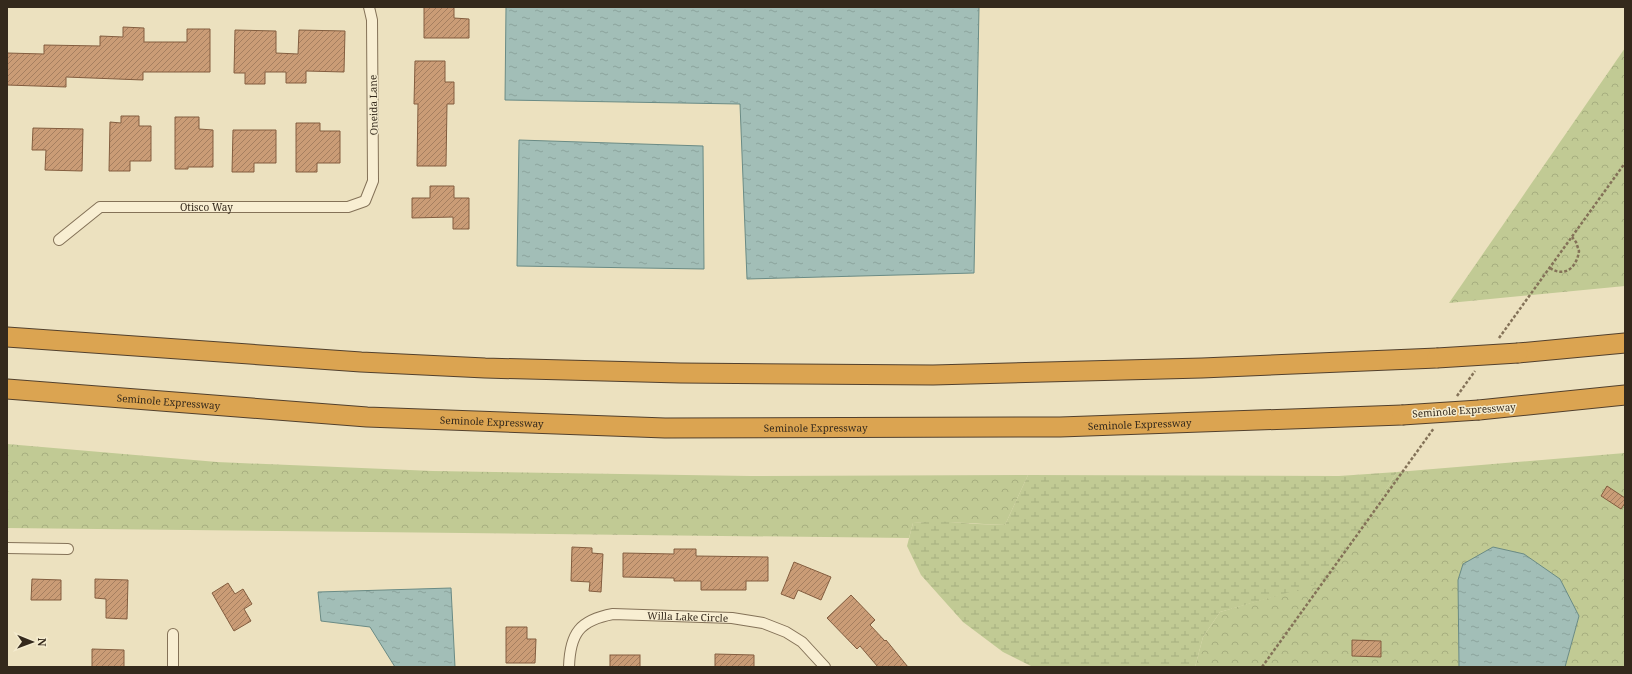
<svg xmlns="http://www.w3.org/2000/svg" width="1632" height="674" viewBox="0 0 1632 674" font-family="'Noto Serif',serif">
<defs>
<pattern id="forest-crowns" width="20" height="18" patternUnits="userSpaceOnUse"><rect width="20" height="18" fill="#c1ca94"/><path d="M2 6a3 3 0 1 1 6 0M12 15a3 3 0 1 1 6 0" fill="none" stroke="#a6ae7f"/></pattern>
<pattern id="wetland-marsh" width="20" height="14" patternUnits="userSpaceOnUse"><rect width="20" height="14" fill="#c1ca94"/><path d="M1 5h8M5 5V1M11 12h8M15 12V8" fill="none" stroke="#a6ae7f"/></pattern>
<pattern id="water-ripples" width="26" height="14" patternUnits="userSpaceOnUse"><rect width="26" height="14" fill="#a2beb7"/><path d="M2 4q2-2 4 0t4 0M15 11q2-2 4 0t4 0" fill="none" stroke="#8ca39d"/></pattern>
<pattern id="building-hatch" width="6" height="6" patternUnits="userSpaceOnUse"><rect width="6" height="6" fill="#ca9c76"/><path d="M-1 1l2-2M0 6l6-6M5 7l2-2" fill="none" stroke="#a57f60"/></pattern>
</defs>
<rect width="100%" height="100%" fill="#ece1bf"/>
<g fill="url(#forest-crowns)">
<polygon points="1625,48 1625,286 1449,303"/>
<path d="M7,444L217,462L433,471L750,476L1028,475L1005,525C975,524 944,520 913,523L909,538L7,528Z"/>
<polygon points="1625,453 1625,667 1565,667 1579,616 1458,580 1459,667 1195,667 1203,637 1220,612 1329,580 1397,472"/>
</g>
<polygon fill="url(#wetland-marsh)" points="1397,472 1329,581 1220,612 1203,637 1195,667 1033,667 1003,652 963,622 921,575 907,546 913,523 936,521 977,524 1005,525 1028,475 1339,476"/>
<g fill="url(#water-ripples)" stroke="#6a8b85">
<polygon points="506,7 979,7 974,273 747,279 740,104 505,100"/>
<polygon points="519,140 703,146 704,269 517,266"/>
<polygon points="1493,547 1524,554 1560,579 1579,616 1565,667 1459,667 1458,580 1463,564"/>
<polygon points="451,588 455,667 395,667 370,627 321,621 318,592"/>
</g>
<g fill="url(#building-hatch)" stroke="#835d3f">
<polygon points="424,7 454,7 454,18 469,19 469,38 424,38"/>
<polygon points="123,27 144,28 144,42 187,42 187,29 210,29 210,72 143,72 143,80 66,77 66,87 7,85 7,53 44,54 44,45 100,46 100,36 123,37"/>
<polygon points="235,30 276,31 276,53 298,54 299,30 345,31 344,72 306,71 306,83 286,83 286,72 265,72 265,84 245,84 245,73 234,73"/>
<polygon points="415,61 445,61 445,82 454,82 454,104 447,104 446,166 417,166 418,104 414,104"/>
<polygon points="121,116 139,116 139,126 151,126 151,161 130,161 130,171 109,171 110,122 121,123"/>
<polygon points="175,117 199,117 199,129 213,130 213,167 188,167 188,169 175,169"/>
<polygon points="296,123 320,123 320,131 340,131 340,163 317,163 317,172 296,172"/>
<polygon points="33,128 83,129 82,171 45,170 46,150 32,150"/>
<polygon points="233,130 276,130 276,163 254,163 254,172 232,172"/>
<polygon points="430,186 454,186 454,198 469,198 469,229 453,229 453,217 412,218 412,198 430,198"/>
<polygon points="1607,486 1625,498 1625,503 1621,509 1601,496"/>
<polygon points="572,547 592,548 592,553 603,554 601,592 589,591 590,582 571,581"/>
<polygon points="674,549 696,549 696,556 768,557 768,581 746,581 746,590 701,590 701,581 674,581 674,578 623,577 623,553 674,554"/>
<polygon points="794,562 831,577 821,600 798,590 794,599 781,594"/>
<polygon points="32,579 61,580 61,600 31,600"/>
<polygon points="95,579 128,580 127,619 106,618 106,599 95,598"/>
<polygon points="228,583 235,594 243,589 252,604 244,609 251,621 234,631 212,593"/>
<polygon points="851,595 875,620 870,625 885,641 886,640 908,667 878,667 860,646 857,649 827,618"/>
<polygon points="506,627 527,627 527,639 536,639 535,663 506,663"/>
<polygon points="1352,640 1381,641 1381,657 1352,656"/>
<polygon points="92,649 124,650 124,667 92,667"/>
<polygon points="715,654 754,655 754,667 715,667"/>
<rect x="610" y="655" width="30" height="12"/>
</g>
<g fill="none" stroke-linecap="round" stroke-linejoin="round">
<g stroke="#847258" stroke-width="12">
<g id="minor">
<path id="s1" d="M59,240L100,207H348L365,201L373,181L372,20L369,7"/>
<polyline points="7,548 68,549"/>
<polyline points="173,667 173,634"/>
<path id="s2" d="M569,667C570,633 580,620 613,614L732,618L763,623L786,632L802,642L825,667"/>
</g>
</g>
<g stroke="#52402d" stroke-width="21">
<g id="motorway">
<polyline points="7,337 361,362 485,368 680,373 933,375 1202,368 1437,358"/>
<polyline points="1518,353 1625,343"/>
<path id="s3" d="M7,389L367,417L665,428L1060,427L1402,415"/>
<polyline points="1479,410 1625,395"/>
</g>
</g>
<g stroke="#847258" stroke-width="2.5" stroke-dasharray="3 2" stroke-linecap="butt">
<path d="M1550,268C1565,278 1577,267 1579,251L1576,242L1572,237"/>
<polyline points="1499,338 1625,163"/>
<polyline points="1457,396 1475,371"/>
<polyline points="1262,667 1434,428"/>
</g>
<use href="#minor" stroke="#f8eed2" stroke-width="10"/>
<use href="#motorway" stroke="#dba451" stroke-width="19"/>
<g stroke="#52402d" stroke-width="21" stroke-linecap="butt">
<g id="motorway-bridge">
<polyline points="1437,358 1518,353"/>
<polyline points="1402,415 1479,410"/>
</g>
</g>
<use href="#motorway-bridge" stroke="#dba451" stroke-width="19"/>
</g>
<g text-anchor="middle" stroke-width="3" stroke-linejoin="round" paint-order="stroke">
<g font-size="10" fill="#34291c" stroke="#f4ebce">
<text transform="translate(373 105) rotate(-91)" y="4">Oneida Lane</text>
<text dy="4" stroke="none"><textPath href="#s1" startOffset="159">Otisco Way</textPath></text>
<text dy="4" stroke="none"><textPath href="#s3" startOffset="162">Seminole Expressway</textPath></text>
<text transform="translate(1464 410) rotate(-4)" y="4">Seminole Expressway</text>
<text dy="4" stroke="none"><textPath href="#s3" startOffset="486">Seminole Expressway</textPath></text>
<text dy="4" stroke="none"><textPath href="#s3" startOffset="1134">Seminole Expressway</textPath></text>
<text dy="4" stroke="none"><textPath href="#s3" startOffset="810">Seminole Expressway</textPath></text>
<text dy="4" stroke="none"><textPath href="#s2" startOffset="152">Willa Lake Circle</textPath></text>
</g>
</g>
<rect width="1632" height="674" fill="none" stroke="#34291c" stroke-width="16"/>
<g transform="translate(32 642) rotate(91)" stroke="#f4ebce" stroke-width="3" paint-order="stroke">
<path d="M0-3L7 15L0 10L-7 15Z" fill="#34291c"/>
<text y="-6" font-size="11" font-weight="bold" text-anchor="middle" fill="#34291c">N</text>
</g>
</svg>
